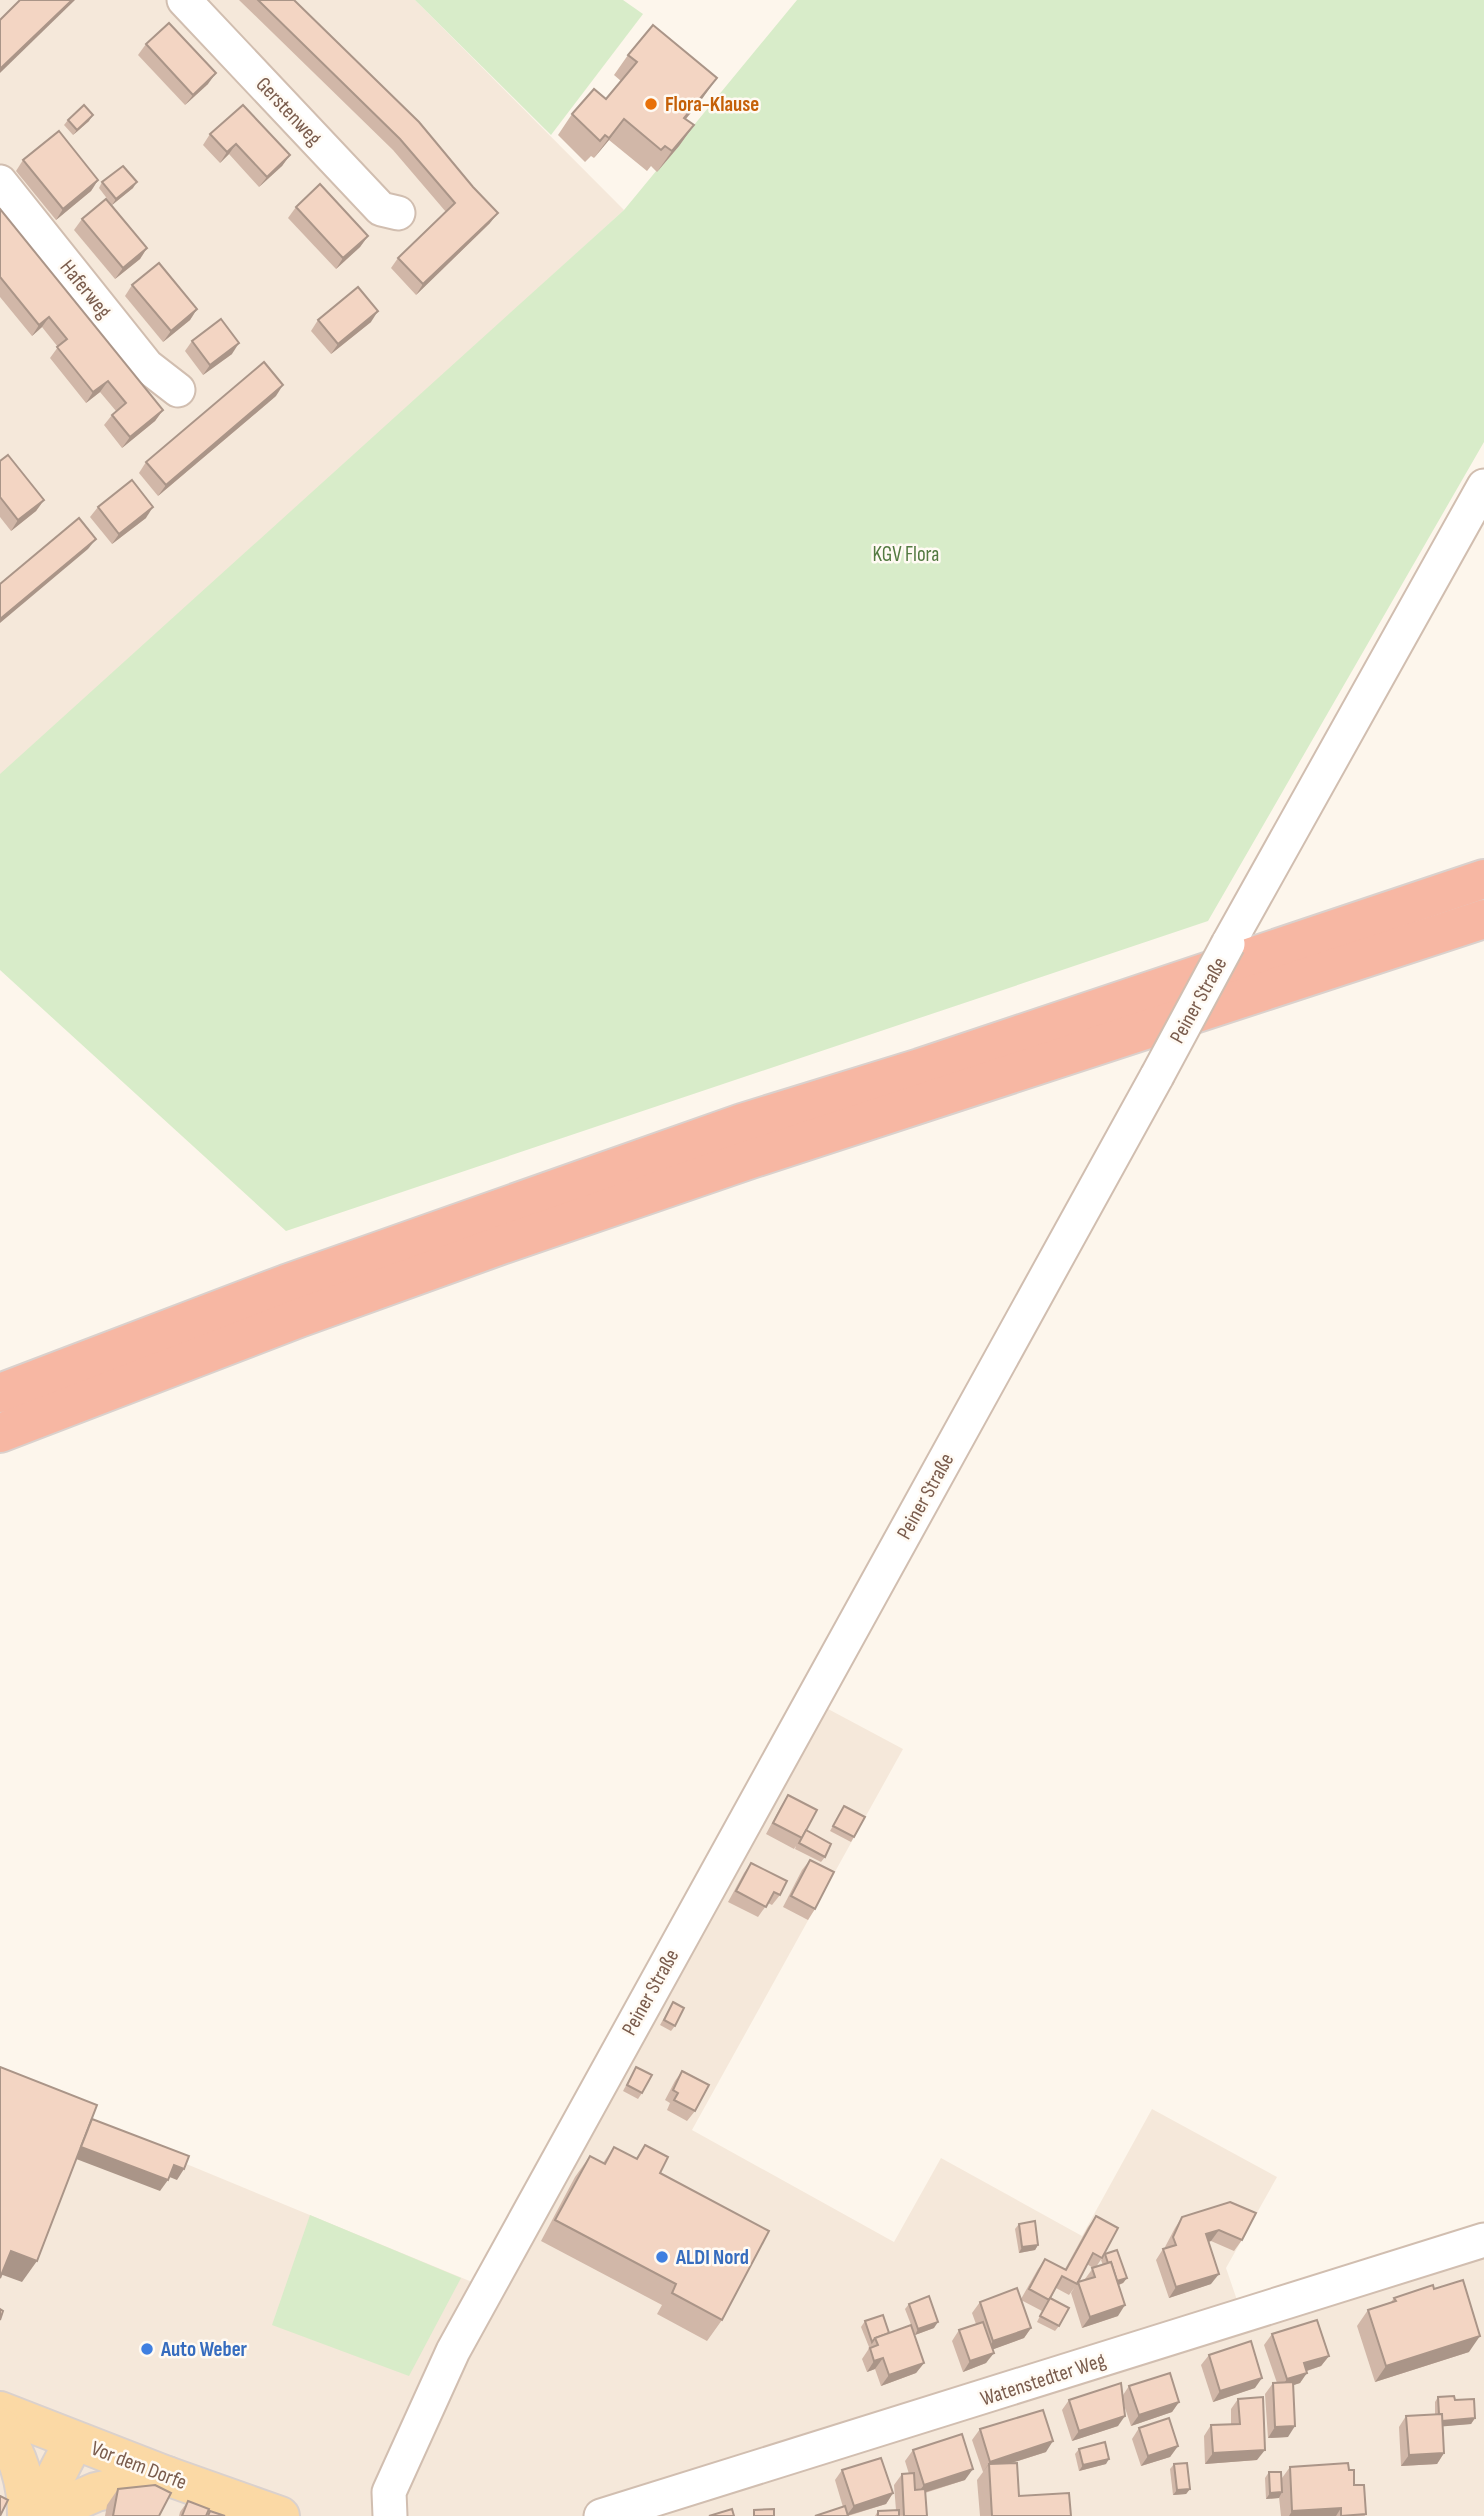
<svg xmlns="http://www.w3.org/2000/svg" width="1484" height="2516" viewBox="0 0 1484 2516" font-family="'Sofia Sans Condensed',sans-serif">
<rect width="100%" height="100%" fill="#fdf6ec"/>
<g fill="#f5e8da">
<polygon points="0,0 415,0 624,210 0,781"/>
<polygon points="800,1694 903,1749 692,2130 894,2242 941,2158 1082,2236 1152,2109 1277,2177 1226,2268 1238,2303 1484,2227 1484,2516 0,2516 0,2087 472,2282"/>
</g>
<g fill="#d8ecc9">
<polygon points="415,0 623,0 643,14 551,135"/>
<polygon points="797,0 1484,0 1484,442 1208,921 286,1231 0,970 0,774 624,210"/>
<polygon points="310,2215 461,2278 409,2376 272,2325"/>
</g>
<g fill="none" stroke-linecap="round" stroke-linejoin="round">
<g stroke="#d1beb0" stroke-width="37">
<g id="minor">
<polyline points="184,0 381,209 398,213"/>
<polyline points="0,182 147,366 178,390"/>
<polyline points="1228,944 1484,486"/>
<polyline points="390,2516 389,2492 453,2351 1157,1076"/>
<polyline points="601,2516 1484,2240"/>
</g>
</g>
<g stroke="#dad1cd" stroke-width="42">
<g id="major">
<polyline points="0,2411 167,2476 280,2516"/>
<path d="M0,2427C18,2456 27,2481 27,2516"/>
<polyline points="35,2516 74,2441"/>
<polyline points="50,2516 73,2502 96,2492 167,2476"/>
</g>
</g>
<g stroke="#dad1cd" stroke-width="42">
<g id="highway">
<polyline points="0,1393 286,1284 742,1123 920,1068 1484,879"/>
<polyline points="0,1433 299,1318 501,1245 751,1159 1484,919"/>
</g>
</g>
<use href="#minor" stroke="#fff" stroke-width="33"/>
<use href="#major" stroke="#fbd9a5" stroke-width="38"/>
<use href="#highway" stroke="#f7b7a3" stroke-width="38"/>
<g stroke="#d1beb0" stroke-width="37" stroke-linecap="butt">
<polyline id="minor-bridge" points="1157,1076 1228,944"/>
</g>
<use href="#minor-bridge" stroke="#fff" stroke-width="33"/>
</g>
<g fill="#d1b7a8">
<polygon points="239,0 294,0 490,223 416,295 391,268 398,258 446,212 393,150"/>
<polygon points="146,44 208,84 185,105 138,55"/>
<polygon points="628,55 702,99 686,119 694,125 679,146 657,172 651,166 647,171 609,140 594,158 591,156 585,162 558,135 572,114 606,99 621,81 614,75"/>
<polygon points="68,120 89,121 73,135 64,125"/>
<polygon points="210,134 290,155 282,166 259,187 229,154 220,163 203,145"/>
<polygon points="23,160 98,180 91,191 56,220 16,171"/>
<polygon points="102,182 133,188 112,205 99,188"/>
<polygon points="296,207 368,236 360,247 336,269 288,218"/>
<polygon points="0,209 163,410 155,421 122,448 104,425 112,415 116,411 100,392 86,403 50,358 58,347 42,327 32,336 0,297"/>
<polygon points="82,219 147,248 140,259 115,279 74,230"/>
<polygon points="132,285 197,309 190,320 163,342 125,296"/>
<polygon points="318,320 371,322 331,354 311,331"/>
<polygon points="192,341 232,354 203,375 185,351"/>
<polygon points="276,396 158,496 139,473 146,462"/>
<polygon points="0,461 44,500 36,511 11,531 0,517"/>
<polygon points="98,507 146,518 112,544 90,517"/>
<polygon points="788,1795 806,1830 825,1857 821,1862 795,1849 796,1846 794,1849 766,1834 781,1806"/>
<polygon points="844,1806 854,1837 851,1842 830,1831"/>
<polygon points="810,1860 815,1909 808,1920 783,1907 802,1870"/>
<polygon points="751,1863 780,1895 772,1905 768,1903 758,1917 728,1902 744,1873"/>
<polygon points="673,2002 675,2026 671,2031 660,2025"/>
<polygon points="636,2067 642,2093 638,2099 623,2091"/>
<polygon points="682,2071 695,2111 687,2121 667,2110 670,2103 665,2100 675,2081"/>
<polygon points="645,2145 660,2173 722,2320 707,2341 657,2314 662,2305 541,2241 575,2177 590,2156 603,2163 614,2147 636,2158"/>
<polygon points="1230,2202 1242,2240 1234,2251 1211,2241 1208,2242 1211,2284 1169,2298 1156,2260 1163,2249 1166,2249 1165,2247 1175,2228 1182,2217"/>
<polygon points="1096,2216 1102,2258 1096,2267 1103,2265 1101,2260 1105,2254 1127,2278 1123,2283 1119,2285 1118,2316 1082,2328 1071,2293 1078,2282 1085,2280 1085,2279 1093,2268 1087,2264 1077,2284 1069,2295 1056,2288 1051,2298 1059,2326 1055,2331 1037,2322 1045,2306 1042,2311 1021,2300 1031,2328 1024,2338 993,2349 986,2363 963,2372 952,2341 959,2330 976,2324 972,2313 980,2302 1021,2299 1038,2269 1045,2259 1065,2269 1088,2227"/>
<polygon points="1019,2224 1038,2245 1035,2250 1019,2253 1015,2229"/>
<polygon points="1434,2289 1469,2352 1375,2382 1357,2326 1368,2310 1391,2302 1394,2298"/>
<polygon points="909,2304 934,2328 915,2335 905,2309"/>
<polygon points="865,2321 889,2333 924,2363 916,2373 881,2386 875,2369 867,2372 862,2359 868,2350 869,2347 861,2327"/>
<polygon points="1272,2334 1329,2356 1321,2366 1307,2371 1300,2383 1293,2385 1288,2437 1268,2438 1265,2394 1273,2383 1277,2383 1264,2345"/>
<polygon points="1209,2355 1255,2388 1213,2402 1201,2365"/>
<polygon points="1129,2386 1179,2402 1172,2412 1131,2426 1123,2402 1118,2426 1072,2441 1062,2410 1069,2400 1123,2395"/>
<polygon points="1438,2397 1455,2400 1475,2418 1471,2424 1443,2426 1444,2453 1437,2464 1401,2466 1399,2427 1406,2416 1435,2415 1435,2402"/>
<polygon points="1238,2399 1257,2460 1205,2464 1204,2436 1211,2425 1231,2424 1231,2409"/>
<polygon points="1139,2428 1178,2446 1170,2457 1141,2466 1132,2439"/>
<polygon points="980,2429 1046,2452 1012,2463 1019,2496 1071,2516 980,2516 977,2480 983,2472 972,2440"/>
<polygon points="1079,2449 1106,2464 1079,2471 1075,2454"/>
<polygon points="913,2450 965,2480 925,2493 927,2516 875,2516 878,2511 896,2510 894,2485 902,2474 909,2474 905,2461"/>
<polygon points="1174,2464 1190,2489 1186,2494 1173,2495 1170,2469"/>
<polygon points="1290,2467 1349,2470 1365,2516 1281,2516 1279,2497 1279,2498 1266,2499 1265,2478 1269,2472 1282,2478"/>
<polygon points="842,2470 893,2493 886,2504 848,2516 843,2507 835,2480"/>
<polygon points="118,2489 159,2516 105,2516 107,2505"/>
<polygon points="188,2501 206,2516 179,2516 180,2512"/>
</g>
<g fill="#aa9588">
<polygon points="72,0 75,0 0,73 0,69"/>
<polygon points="216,73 208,84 185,105 193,95"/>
<polygon points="717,78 702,99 670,138 684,118"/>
<polygon points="93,115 89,121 73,135 77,130"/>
<polygon points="624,119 609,140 594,158 609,138"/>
<polygon points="694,125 679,146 657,172 672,151"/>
<polygon points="236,144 229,154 220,163 227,152"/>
<polygon points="290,155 282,166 259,187 267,177"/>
<polygon points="98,180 91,191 56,220 63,209"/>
<polygon points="137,182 133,188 112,205 116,199"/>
<polygon points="498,213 490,223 416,295 423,284"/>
<polygon points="368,236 360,247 336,269 343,258"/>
<polygon points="147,248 140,259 115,279 123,268"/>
<polygon points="197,309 190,320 163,342 171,331"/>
<polygon points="378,311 371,322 331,354 338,344"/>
<polygon points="49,317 42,327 32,336 39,325"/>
<polygon points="239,343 232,354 203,375 210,365"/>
<polygon points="108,381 100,392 86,403 93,392"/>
<polygon points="283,385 276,396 158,496 166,485"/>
<polygon points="163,410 155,421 122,448 130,437"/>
<polygon points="44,500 36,511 11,531 18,520"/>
<polygon points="153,507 146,518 112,544 119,534"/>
<polygon points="96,539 88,549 0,623 0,619"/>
<polygon points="79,2146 168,2180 160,2191 71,2157"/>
<polygon points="174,2165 184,2169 177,2180 167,2176"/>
<polygon points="1219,2230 1211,2241 1198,2245 1206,2234"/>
<polygon points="1038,2245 1035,2250 1019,2253 1022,2247"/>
<polygon points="11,2251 37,2261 22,2282 0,2274"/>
<polygon points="1219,2274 1211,2284 1169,2298 1176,2287"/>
<polygon points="1127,2278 1123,2283 1110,2288 1114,2282"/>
<polygon points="1125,2305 1118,2316 1082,2328 1090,2317"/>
<polygon points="938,2322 934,2328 915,2335 918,2329"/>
<polygon points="1031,2328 1024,2338 986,2352 993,2341"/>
<polygon points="1480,2336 1469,2352 1375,2382 1386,2366"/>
<polygon points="994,2353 986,2363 963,2372 970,2361"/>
<polygon points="1329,2356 1321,2366 1297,2374 1304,2363"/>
<polygon points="883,2358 875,2369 867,2372 874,2361"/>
<polygon points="924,2363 916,2373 881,2386 889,2375"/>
<polygon points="1307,2373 1300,2383 1279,2390 1287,2379"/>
<polygon points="1262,2378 1255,2388 1213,2402 1220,2391"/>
<polygon points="1179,2402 1172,2412 1131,2426 1139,2415"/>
<polygon points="1125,2416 1118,2426 1072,2441 1079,2431"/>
<polygon points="1475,2418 1471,2424 1436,2427 1440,2421"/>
<polygon points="1295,2426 1288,2437 1268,2438 1275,2427"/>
<polygon points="1053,2441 1046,2452 989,2470 989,2464 983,2472 990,2462"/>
<polygon points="1178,2446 1170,2457 1141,2466 1148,2456"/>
<polygon points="1265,2450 1257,2460 1205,2464 1213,2453"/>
<polygon points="1444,2453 1437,2464 1401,2466 1409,2455"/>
<polygon points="1109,2459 1106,2464 1079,2471 1083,2465"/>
<polygon points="973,2469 965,2480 916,2495 924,2485"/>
<polygon points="1190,2489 1186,2494 1173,2495 1177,2490"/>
<polygon points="1282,2492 1279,2498 1266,2499 1270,2493"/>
<polygon points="893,2493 886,2504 846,2516 854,2506"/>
<polygon points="1341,2508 1336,2516 1289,2516 1292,2511"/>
</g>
<g fill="#f3d5c3" stroke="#aa9588" stroke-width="2">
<polygon points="20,0 72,0 0,69 0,20"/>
<polygon points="258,0 294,0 419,122 473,187 498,213 423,284 398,258 455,203 400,139"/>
<polygon points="169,23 216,73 193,95 146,44"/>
<polygon points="653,25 717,78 684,118 694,125 672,151 665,146 661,150 624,119 609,138 605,135 600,141 572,114 594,89 606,99 637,62 628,55"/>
<polygon points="84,105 93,115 77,130 68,120"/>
<polygon points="243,105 290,155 267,177 236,144 227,152 210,134"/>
<polygon points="59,131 98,180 63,209 23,160"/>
<polygon points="123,166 137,182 116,199 102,182"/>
<polygon points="320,184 368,236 343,258 296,207"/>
<polygon points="106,199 147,248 123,268 82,219"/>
<polygon points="0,209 163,410 130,437 112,415 126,403 108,381 93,392 57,347 67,339 49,317 39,325 0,277"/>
<polygon points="159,263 197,309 171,331 132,285"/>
<polygon points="358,287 378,311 338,344 318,320"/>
<polygon points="221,319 239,343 210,365 192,341"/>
<polygon points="264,362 283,385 166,485 146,462"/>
<polygon points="8,455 44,500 18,520 0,497 0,461"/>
<polygon points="132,480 153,507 119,534 98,507"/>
<polygon points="79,518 96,539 0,619 0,584"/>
<polygon points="788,1795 817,1810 802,1838 773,1823"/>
<polygon points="844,1806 865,1817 854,1837 833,1826"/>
<polygon points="806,1830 831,1844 825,1857 799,1843"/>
<polygon points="810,1860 834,1872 815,1909 791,1896"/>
<polygon points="751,1863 787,1881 780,1895 774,1892 766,1907 736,1891"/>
<polygon points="673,2002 684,2008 675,2026 664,2020"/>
<polygon points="0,2067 97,2105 37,2261 11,2251 0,2278"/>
<polygon points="636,2067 652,2075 642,2093 627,2085"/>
<polygon points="682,2071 709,2085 695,2111 674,2100 678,2093 673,2090"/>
<polygon points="92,2119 189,2156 184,2169 174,2165 168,2180 81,2147"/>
<polygon points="645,2145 668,2157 660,2173 769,2231 722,2320 672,2293 676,2284 555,2220 590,2156 605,2164 614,2147 637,2159"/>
<polygon points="1230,2202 1256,2213 1242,2240 1219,2230 1206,2234 1219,2274 1176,2287 1163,2249 1176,2245 1173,2237 1182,2217"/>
<polygon points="1096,2216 1118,2228 1102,2258 1093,2253 1077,2284 1062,2276 1049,2300 1029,2289 1045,2259 1066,2270"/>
<polygon points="1035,2221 1038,2245 1022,2247 1019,2224"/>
<polygon points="1117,2250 1127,2278 1117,2281 1111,2262 1108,2263 1105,2254"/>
<polygon points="1111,2262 1125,2305 1090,2317 1078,2282 1095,2277 1092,2268"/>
<polygon points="1463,2280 1480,2336 1386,2366 1368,2310 1396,2301 1394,2298 1433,2285 1434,2289"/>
<polygon points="1017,2288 1031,2328 993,2341 980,2302"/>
<polygon points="929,2296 938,2322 918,2329 909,2304"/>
<polygon points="1050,2298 1069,2308 1059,2326 1040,2316"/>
<polygon points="0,2309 3,2311 0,2320"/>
<polygon points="883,2315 889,2333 875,2338 872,2342 865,2321"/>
<polygon points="1317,2320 1329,2356 1304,2363 1307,2373 1287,2379 1272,2334"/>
<polygon points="983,2322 994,2353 970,2361 959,2330"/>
<polygon points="911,2325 924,2363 889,2375 883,2358 874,2361 870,2348 878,2345 875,2338"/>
<polygon points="1251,2341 1262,2378 1220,2391 1209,2355"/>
<polygon points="1170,2373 1179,2402 1139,2415 1129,2386"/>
<polygon points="1293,2382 1295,2426 1275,2427 1273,2383"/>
<polygon points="1121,2383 1125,2416 1079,2431 1069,2400"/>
<polygon points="1454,2396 1455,2400 1474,2399 1475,2418 1442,2421 1442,2414 1439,2414 1438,2397"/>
<polygon points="1263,2397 1265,2450 1213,2453 1211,2425 1240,2424 1238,2399"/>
<polygon points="1043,2410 1053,2441 990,2462 980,2429"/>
<polygon points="1442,2414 1444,2453 1409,2455 1406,2416"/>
<polygon points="1169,2418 1178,2446 1148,2456 1139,2428"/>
<polygon points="962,2434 973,2469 924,2485 913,2450"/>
<polygon points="1105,2442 1109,2459 1083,2465 1079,2449"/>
<polygon points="881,2458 893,2493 854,2506 842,2470"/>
<polygon points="1017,2463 1019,2496 1069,2493 1071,2516 992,2516 989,2464"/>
<polygon points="1187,2463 1190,2489 1177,2490 1174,2464"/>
<polygon points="1348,2463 1349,2470 1354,2470 1354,2485 1364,2485 1366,2514 1341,2516 1341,2508 1292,2511 1290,2467"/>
<polygon points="1269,2472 1281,2472 1282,2492 1270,2493"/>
<polygon points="914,2473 915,2490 925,2489 927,2516 904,2516 902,2474"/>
<polygon points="155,2485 171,2493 159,2516 113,2516 118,2489"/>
<polygon points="0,2496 8,2500 0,2516"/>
<polygon points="188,2501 209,2509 206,2516 182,2516"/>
<polygon points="845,2506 848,2516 815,2516"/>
<polygon points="732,2509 734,2516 709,2516"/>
<polygon points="774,2509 774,2516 754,2516 754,2510"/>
<polygon points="899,2510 899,2516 878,2516 878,2511"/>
<polygon points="210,2511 225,2516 208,2516"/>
</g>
<circle fill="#e8710a" stroke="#fffaf3" stroke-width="2.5" cx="651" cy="104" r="7"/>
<g fill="#3f7fe0" stroke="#fffaf3" stroke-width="2.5">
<circle cx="662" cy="2257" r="7"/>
<circle cx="147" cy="2349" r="7"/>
</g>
<g text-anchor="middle" stroke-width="5" stroke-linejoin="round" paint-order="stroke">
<g font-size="21" font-weight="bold" fill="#c56008" stroke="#fffaf3" text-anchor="start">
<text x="665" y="111">Flora-Klause</text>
</g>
<g font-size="21" fill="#7a5c4d" stroke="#fffaf3">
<text transform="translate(289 111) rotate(47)" y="7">Gerstenweg</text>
<text transform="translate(86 289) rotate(51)" y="7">Haferweg</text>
<text transform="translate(1198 1000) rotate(-61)" y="7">Peiner Straße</text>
<text transform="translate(925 1496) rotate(-61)" y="7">Peiner Straße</text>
<text transform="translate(650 1992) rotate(-61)" y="7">Peiner Straße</text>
<text transform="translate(1043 2379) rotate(-18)" y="7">Watenstedter Weg</text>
<text transform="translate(139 2465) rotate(21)" y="7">Vor dem Dorfe</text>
</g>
<g font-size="21" fill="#537a41" stroke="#fffaf3">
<text x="906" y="561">KGV Flora</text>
</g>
<g font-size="21" font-weight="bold" fill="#366cbe" stroke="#fffaf3" text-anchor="start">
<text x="676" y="2264">ALDI Nord</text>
<text x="161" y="2356">Auto Weber</text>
</g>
</g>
</svg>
